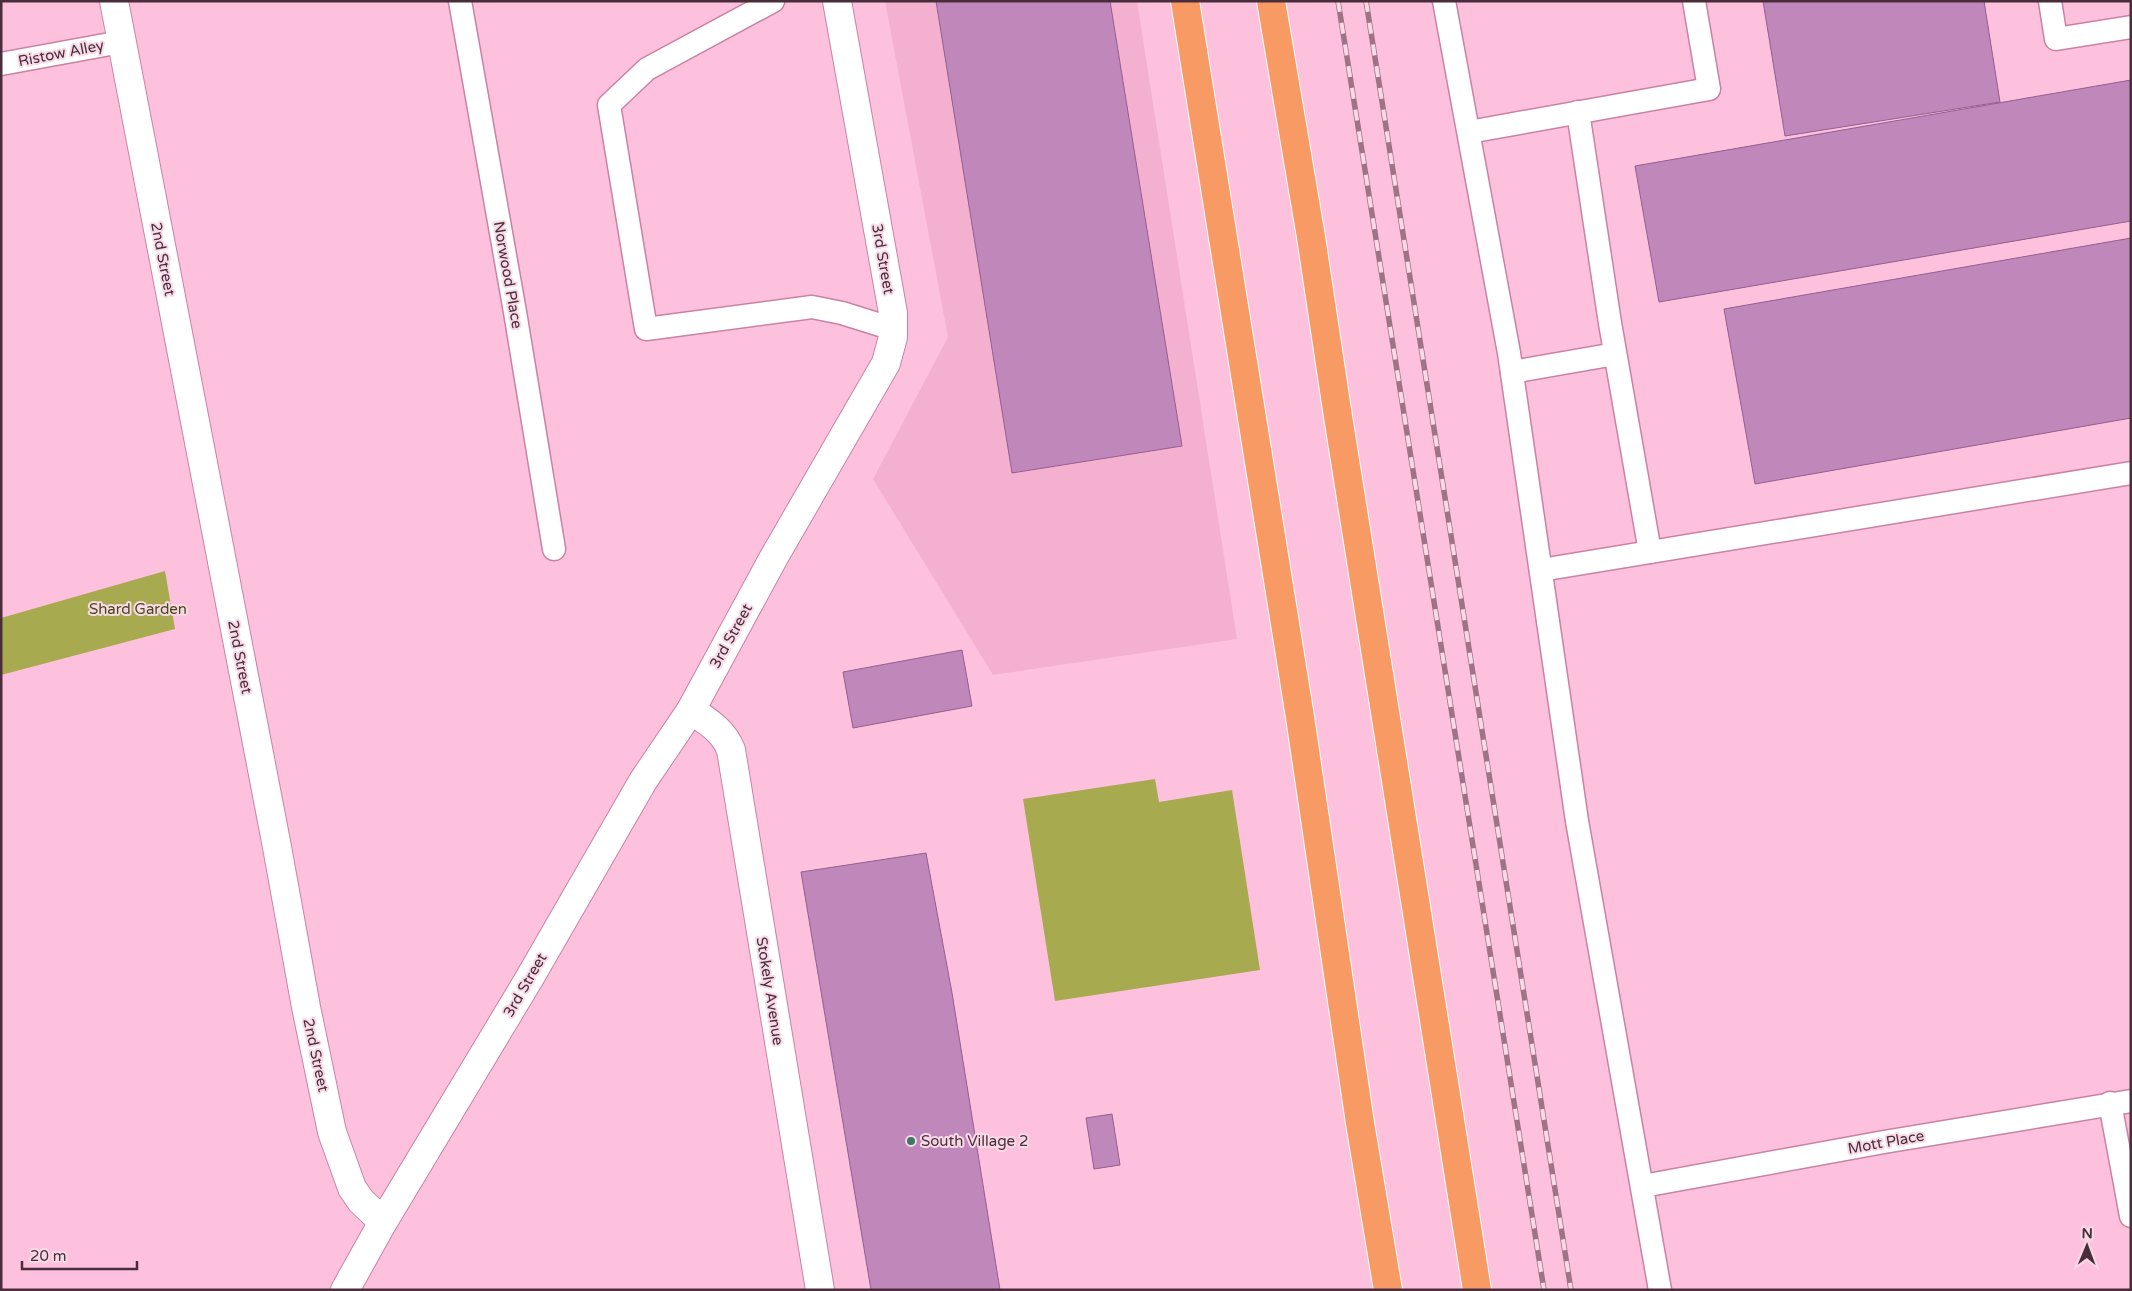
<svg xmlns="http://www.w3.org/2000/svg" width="2132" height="1291" viewBox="0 0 2132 1291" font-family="'Varela Round',sans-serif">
<rect width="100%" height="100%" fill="#fec1dd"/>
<polygon fill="#f3b1cf" points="885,1 1137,1 1237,639 993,675 873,479 948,337"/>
<g fill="#a8aa4f">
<polygon points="165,571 175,629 1,675 1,618"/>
<polygon points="1155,779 1159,802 1232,790 1260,970 1055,1001 1023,799"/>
</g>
<g fill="#c087ba" stroke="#945e90">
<polygon points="936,1 1110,1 1182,446 1012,473"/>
<polygon points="1763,1 1984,1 2000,102 1785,136"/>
<polygon points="2131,80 2131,221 1659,302 1635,166"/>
<polygon points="2131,238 2131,418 1755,484 1724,309"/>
<polygon points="962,650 972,706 853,728 843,672"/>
<polygon points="926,853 952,993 1000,1290 871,1290 801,872"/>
<polygon points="1112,1114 1120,1165 1094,1169 1086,1118"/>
</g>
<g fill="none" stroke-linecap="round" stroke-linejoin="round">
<g stroke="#c982a4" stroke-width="25">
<g id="lane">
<polyline points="460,1 515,312 554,549"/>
<polyline points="773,1 647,69 609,105 646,329 812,307 842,313 893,329"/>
<polyline points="1444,1 1509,353 1577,821 1660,1290"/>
<polyline points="2050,1 2056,39 2131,27"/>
<polyline points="1,64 121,42"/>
<polyline points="1578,112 1610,323 1650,552"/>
<polyline points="1469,132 1709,89 1694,1"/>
<polyline points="1512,372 1615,354"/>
<polyline points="1541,570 2131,473"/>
<polyline points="2110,1103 2131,1216"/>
<polyline points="1643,1186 1884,1142 2131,1101"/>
</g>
</g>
<g stroke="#c982a4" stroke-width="30">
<g id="street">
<polyline points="114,1 277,847 306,1007 332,1132 352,1188 361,1201 383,1222"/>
<path d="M691,710C708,722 723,730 731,750L820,1290"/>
<polyline points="345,1290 383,1222 529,979 643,781 691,710 774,557 886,363 893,337 893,313 837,1"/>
</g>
</g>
<g stroke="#fff" stroke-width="30">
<g id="highway">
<polyline points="1185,1 1300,717 1360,1123 1388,1290"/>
<polyline points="1271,1 1311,237 1337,410 1477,1290"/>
</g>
</g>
<use href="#lane" stroke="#fff" stroke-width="22"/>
<use href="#street" stroke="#fff" stroke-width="28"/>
<use href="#highway" stroke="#f79a64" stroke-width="28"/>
<g stroke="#9e7287" stroke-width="5.5">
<g id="rail">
<polyline points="1338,1 1544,1290"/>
<polyline points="1366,1 1571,1290"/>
</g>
</g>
<use href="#rail" stroke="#f8d9e6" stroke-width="4" stroke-dasharray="11" stroke-linecap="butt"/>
</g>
<circle fill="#3c7965" stroke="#f8d9e6" stroke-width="2" cx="911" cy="1141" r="5"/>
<g text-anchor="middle" stroke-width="4" stroke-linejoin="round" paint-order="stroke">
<g font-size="15" fill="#4a2d3b" stroke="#f8d9e6">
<text transform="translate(61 53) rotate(-11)" y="5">Ristow Alley</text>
<text transform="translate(163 259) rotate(79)" y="5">2nd Street</text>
<text transform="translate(883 259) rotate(80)" y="5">3rd Street</text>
<text transform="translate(508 275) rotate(80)" y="5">Norwood Place</text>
<text transform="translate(731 636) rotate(-61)" y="5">3rd Street</text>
<text transform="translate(240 657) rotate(79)" y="5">2nd Street</text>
<text transform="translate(525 985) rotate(-60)" y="5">3rd Street</text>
<text transform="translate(770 991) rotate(81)" y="5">Stokely Avenue</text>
<text transform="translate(316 1055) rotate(78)" y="5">2nd Street</text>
<text transform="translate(1886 1142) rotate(-10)" y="5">Mott Place</text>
</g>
<g font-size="15" fill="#474816" stroke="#f8d9e6">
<text x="138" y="614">Shard Garden</text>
</g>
<g font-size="15" fill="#4a2d3b" stroke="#f8d9e6" text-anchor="start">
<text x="921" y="1146">South Village 2</text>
</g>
</g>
<rect width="2132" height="1291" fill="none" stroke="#4a2d3b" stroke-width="5"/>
<g transform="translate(2087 1246) rotate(1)" stroke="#f8d9e6" stroke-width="4" paint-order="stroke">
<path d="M0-4L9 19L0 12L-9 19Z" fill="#4a2d3b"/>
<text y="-8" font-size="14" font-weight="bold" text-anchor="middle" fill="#4a2d3b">N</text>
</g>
<path d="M22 1261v8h115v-8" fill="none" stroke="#4a2d3b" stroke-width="2.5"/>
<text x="30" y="1261" font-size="15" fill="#4a2d3b" stroke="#f8d9e6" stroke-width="4" paint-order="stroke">20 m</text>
</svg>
